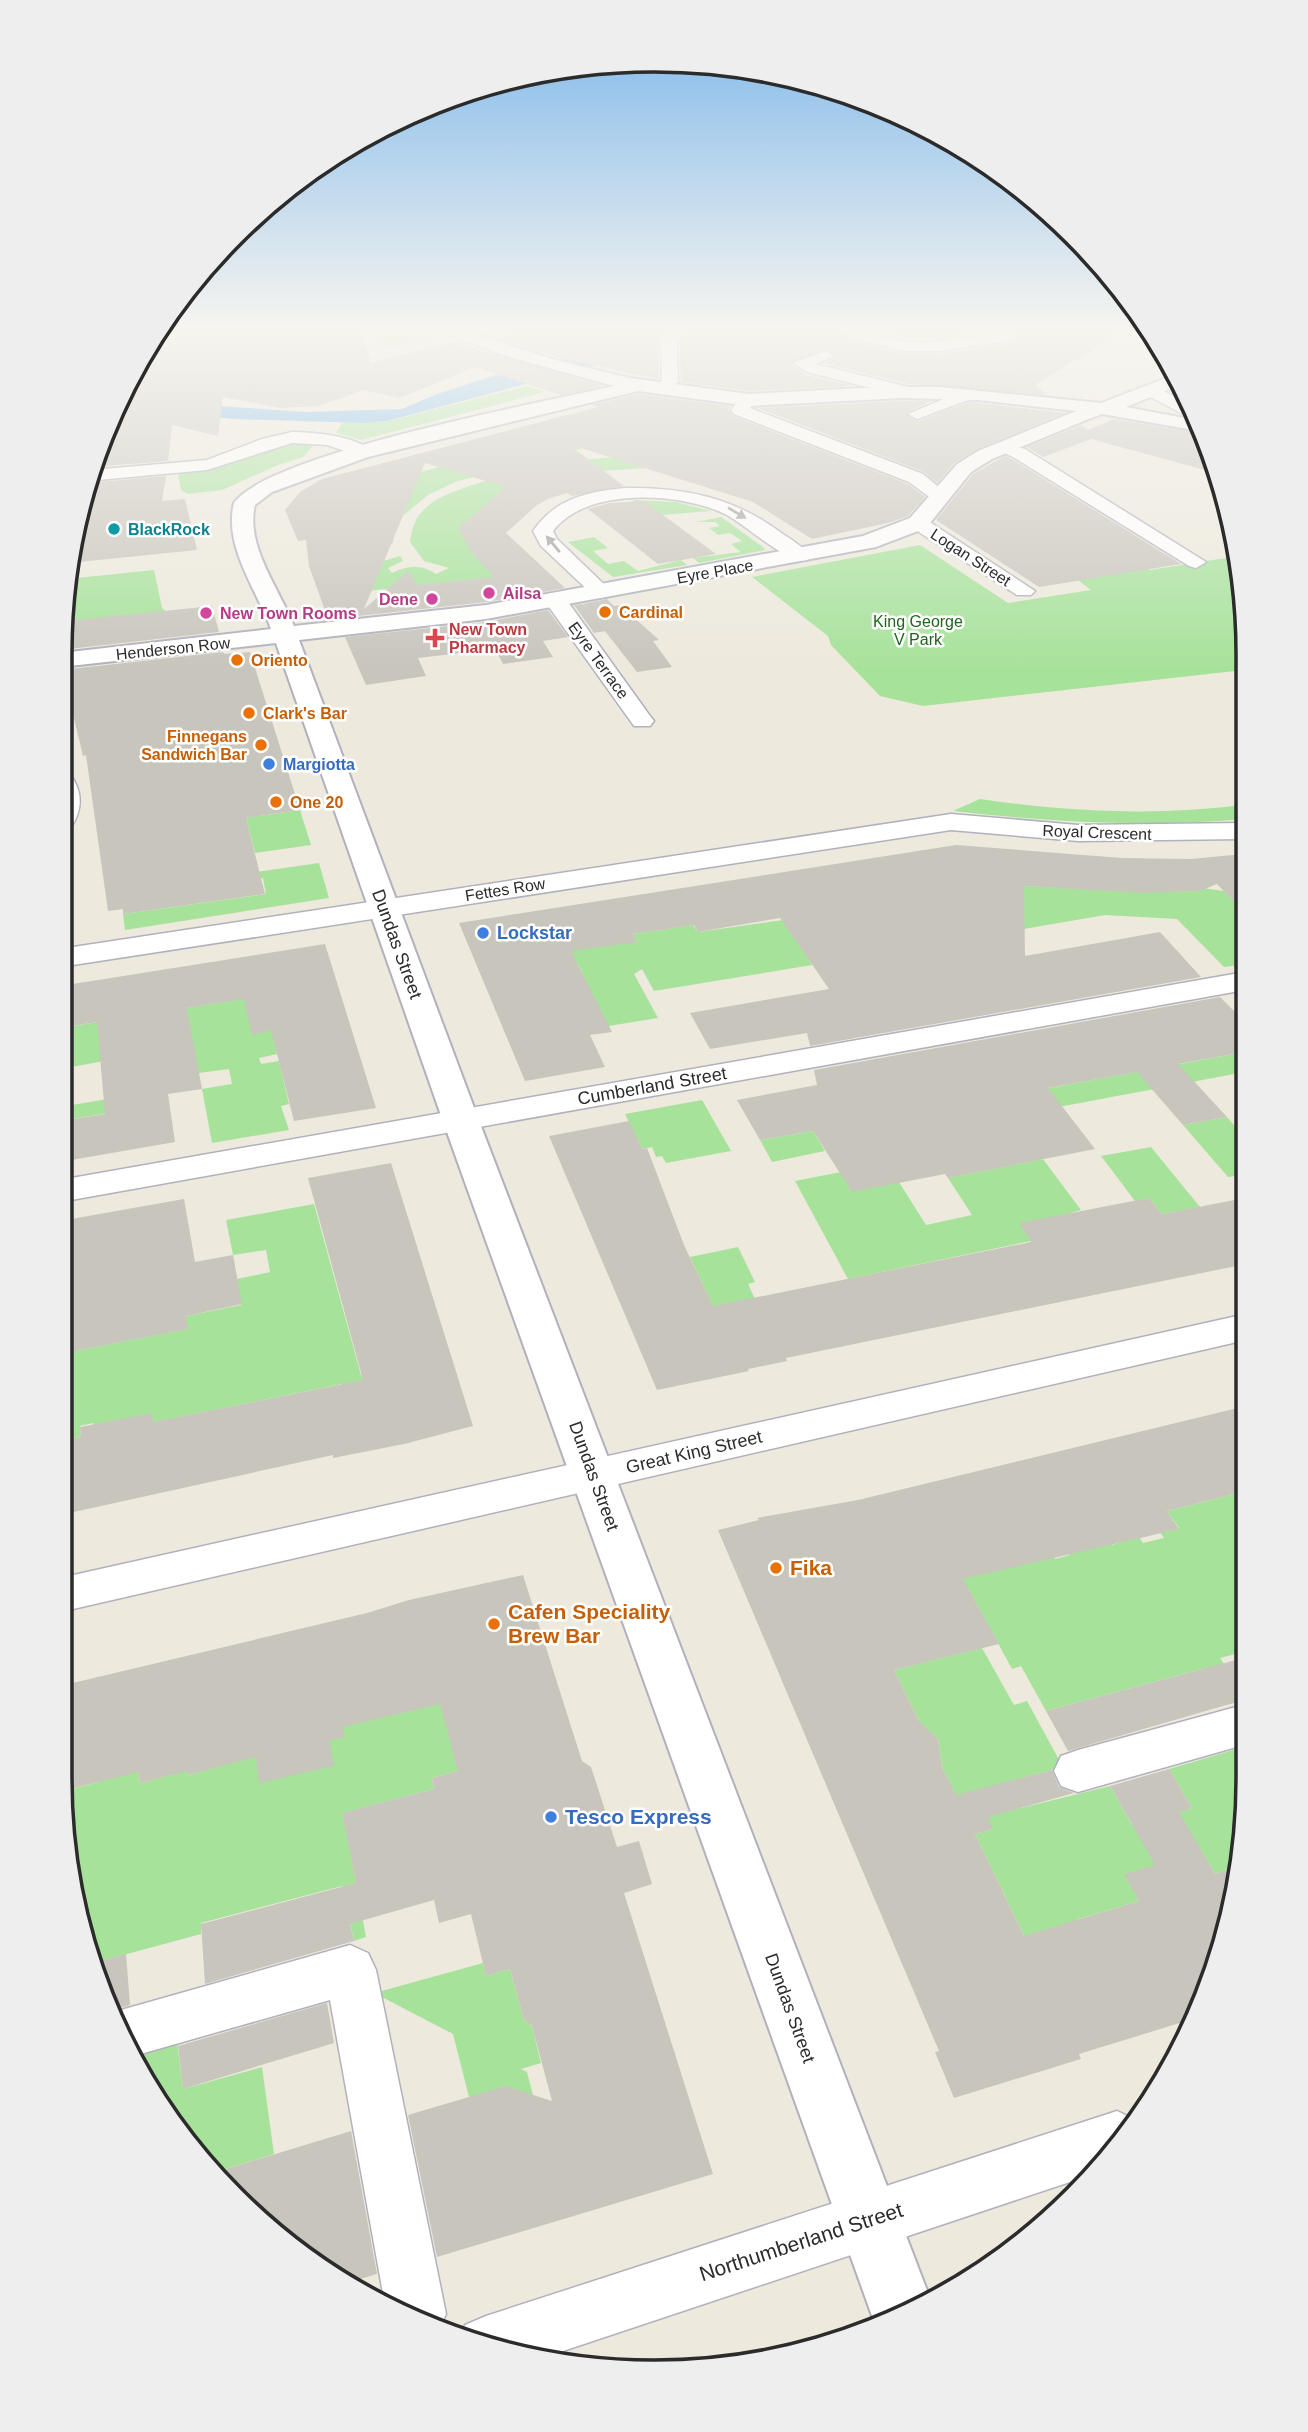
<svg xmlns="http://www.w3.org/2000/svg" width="1308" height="2432" viewBox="0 0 1308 2432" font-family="Arial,sans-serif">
<rect width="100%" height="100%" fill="#ede9dd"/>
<g fill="#a7e29b">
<polygon points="376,328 416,328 439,336 388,349"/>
<polygon points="527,386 545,392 361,440 336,433 342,423 389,421"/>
<path d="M681,422L455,482L428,495L405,514H379L394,534L393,543L372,547L383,561L400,556L403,561L388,568L392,573C408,565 421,564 436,574L449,568L424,561L410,542C412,527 416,515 429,505C457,482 582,455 619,458C629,459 640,465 649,468L599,471L502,495L499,583L490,584L485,578L368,591L375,484L500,451Z"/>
<polygon points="302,443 313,446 303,457 278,465 222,490 188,494 181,490 178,475 182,473 239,461 286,444"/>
<polygon points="634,500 676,502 711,511 661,515 632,503"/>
<polygon points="721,517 763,547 765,550 699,563 693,558 741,552 731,544 742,541 730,533 718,535 709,528 720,526 715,522 696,522"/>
<polygon points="594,537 608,548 593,551 608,564 624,561 638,571 681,560 687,565 613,577 568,542"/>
<polygon points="920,545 1008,603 1091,590 1050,559 1143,565 1150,570 1238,556 1243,576 1244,670 923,706 880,696 831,645 828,636 752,577"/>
<polygon points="154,570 162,608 167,612 61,622 67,579"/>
<path d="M980,799C1067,812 1156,816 1244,805V819C1146,828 1050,822 953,811Z"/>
<polygon points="300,810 311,845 255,853 246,818"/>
<polygon points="319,863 329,898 125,930 123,914 266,894 263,878 258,878 256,872"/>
<polygon points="1024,886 1140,892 1200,891 1202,888 1224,891 1244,911 1245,964 1224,967 1177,919 1105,915 1024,929 802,949 812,965 654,991 642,969 634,974 658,1018 584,1030 559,977 582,972 577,963 554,966 554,940 637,942 633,934 693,925 698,932"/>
<polygon points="241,995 271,1026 277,1054 259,1058 261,1064 279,1061 289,1104 281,1106 289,1130 212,1143 202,1089 232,1084 229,1069 199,1073 160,1051 60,1069 60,1028 230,1001"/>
<polygon points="1245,1052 1245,1072 845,1147 989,1099"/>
<polygon points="167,1089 169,1103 60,1121 60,1107"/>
<polygon points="702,1100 731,1151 666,1163 662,1156 656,1157 652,1147 642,1149 625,1114"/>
<polygon points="1227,1117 1245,1138 1245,1183 1235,1176 1228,1177 1183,1125"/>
<polygon points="813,1131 825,1151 772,1162 760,1140"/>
<polygon points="1151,1147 1200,1207 1162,1214 1149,1198 1135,1201 1101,1156"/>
<polygon points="1043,1159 1081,1210 1070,1213 1083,1230 1020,1223 1031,1241 848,1279 795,1181 841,1172 899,1182 926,1225 972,1215 948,1178"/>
<polygon points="314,1204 361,1375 377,1385 342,1384 95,1434 93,1423 80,1426 81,1437 60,1441 60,1354 187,1329 186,1316 241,1305 237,1279 270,1272 266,1250 233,1255 226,1220"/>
<polygon points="738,1247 755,1282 748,1284 755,1299 716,1313 690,1257"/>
<polygon points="1246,1491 1247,1651 1220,1658 1247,1699 1226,1705 1202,1669 1046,1711 1021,1666 1012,1669 974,1599 966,1601 847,1580 1043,1539 1055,1559 1070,1555 1059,1537 1100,1527 1112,1545 1125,1541 1114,1524 1128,1520 1143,1543 1164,1538 1148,1515 1155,1513 1167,1532 1179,1528 1167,1511"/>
<polygon points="982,1648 1014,1705 1027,1701 1063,1767 1008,1782 1021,1808 1110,1786 1132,1825 1192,1808 1169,1769 1247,1746 1247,1816 1239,1866 1215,1874 1199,1847 1191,1859 1125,1874 1139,1901 1079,1919 1027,1942 975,1834 993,1829 964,1813 942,1767 938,1739 927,1729 923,1729 894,1670"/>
<polygon points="465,1680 458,1771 432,1778 434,1789 343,1813 366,1937 354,1941 342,1886 201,1923 201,1934 90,1964 60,1782 65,1780 67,1790 99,1782 99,1772 138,1762 140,1783 175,1774 186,1750 189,1775 202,1771 199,1747 329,1741 340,1712 392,1715 410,1711 406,1696"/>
<polygon points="483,1963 486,1976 510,1969 524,2020 532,2026 541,2063 521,2069 527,2072 533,2095 469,2097 453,2034 378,1995 378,1992"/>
<polygon points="177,2041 183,2089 262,2067 274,2154 216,2172 183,2140 135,2052"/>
</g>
<polygon fill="#73b7ed" points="639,328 669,328 654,344 590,367 387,421 363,423 236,419 114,409 118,399 305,412 402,409 437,394 496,375 582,354"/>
<g fill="#c8c5bd" fill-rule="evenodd">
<polygon points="180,328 361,328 371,363 453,342 603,386 561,395 475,367 400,398 362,390 319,406 280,408 223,397 218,436 172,425 168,461 92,467 121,391 155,337"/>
<polygon points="516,328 669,328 658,343 659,379 560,358 496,338"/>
<polygon points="690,328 830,328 857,342 904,354 941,354 1006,344 1016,335 1006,328 954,337 915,339 857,328 1128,328 1035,385 1046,395 909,384 823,363 836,357 825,349 790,364 806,375 852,386 749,391 681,382 680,344"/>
<path d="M638,394L731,406L728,410L733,416L908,484L925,497L908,516L888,523L812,539L753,502L568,444L624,486L572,496L567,493L548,499L537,505L506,533L565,588L486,602L340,618L339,614L327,616L309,566L306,540L298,541L285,510L300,492L322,479L598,407L592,405ZM425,463L506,487L458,528L472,553L494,577L417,585L408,571L364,609Z"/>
<polygon points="902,401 931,401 906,413 918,421 969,402 1065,413 977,449 955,462 937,483 924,472 758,408"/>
<polygon points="1114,419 1205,434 1216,473 1091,439 1043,457 1027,447 1081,425 1088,430"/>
<polygon points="1005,456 1012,459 1181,564 1039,587 936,520 973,474"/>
<polygon points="166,476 162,501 185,499 197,550 69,563 80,501 86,483"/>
<polygon points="644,501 716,554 658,564 588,509 610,503"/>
<polygon points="607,599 614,606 620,605 659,640 653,641 672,667 637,672 605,631 594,633 574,605 582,604 586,607 583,604"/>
<polygon points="212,606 219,632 69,649 68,621"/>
<polygon points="548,610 568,637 543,641 553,657 503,664 495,649 418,658 426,676 366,685 345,637 486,622"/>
<polygon points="223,652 224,654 250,652 300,810 246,818 265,894 123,914 123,909 108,911 86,755 83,756 71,706 70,669"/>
<polygon points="956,845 1122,858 1190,859 1244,854 1244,912 1217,884 1200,891 1143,893 1024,886 1025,956 1160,932 1201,977 810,1046 807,1033 710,1049 690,1013 829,989 780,918 698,932 694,925 633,934 637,942 571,951 612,1032 590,1035 605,1067 525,1081 459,923"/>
<polygon points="325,944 376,1108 294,1121 271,1030 252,1035 244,999 187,1008 202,1089 168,1094 175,1142 60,1162 60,1121 105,1114 97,1022 60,1028 60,986"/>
<polygon points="1220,997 1245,1022 1245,1052 1178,1064 1227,1117 1183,1125 1137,1072 1048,1088 1095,1149 948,1178 945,1174 852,1192 813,1131 760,1140 737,1100 817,1085 814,1070"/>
<polygon points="629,1121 642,1149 647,1148 684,1245 713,1306 1031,1242 1019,1223 1149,1198 1162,1214 1245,1198 1246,1264 786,1358 787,1361 748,1369 749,1371 657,1390 549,1136"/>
<polygon points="391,1163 473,1426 404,1444 333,1458 333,1455 60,1515 60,1441 81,1437 80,1427 152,1413 153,1422 363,1380 308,1178"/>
<polygon points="184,1199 195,1262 233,1255 242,1304 186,1316 188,1329 60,1354 60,1221"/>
<polygon points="1246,1406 1246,1491 1167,1511 1179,1529 963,1579 999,1644 894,1670 919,1721 938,1739 942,1767 956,1795 1052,1770 1059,1787 1074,1793 988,1817 993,1829 975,1834 1024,1936 1139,1901 1124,1874 1155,1865 1110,1786 1169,1769 1192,1808 1179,1812 1215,1874 1239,1866 1228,1931 1196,2018 1079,2054 1081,2059 954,2098 935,2052 939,2051 718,1530 759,1520 757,1518 858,1500"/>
<polygon points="523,1575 582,1761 591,1767 617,1847 639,1841 652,1884 624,1893 713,2174 437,2257 408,2115 506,2086 552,2101 532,2026 524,2020 510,1969 486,1976 471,1914 439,1923 434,1900 350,1924 354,1941 205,1984 201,1924 356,1883 342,1813 434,1789 432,1778 458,1771 440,1704 343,1727 345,1737 329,1741 334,1766 259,1783 256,1757 188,1775 188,1771 140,1783 139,1772 66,1790 65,1780 60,1782 60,1686 367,1613 409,1600"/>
<polygon points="1247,1657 1247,1699 1068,1751 1046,1711"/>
<polygon points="126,1954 130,2005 113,2010 90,1964"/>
<polygon points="327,2003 334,2043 183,2089 178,2046"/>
<polygon points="351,2131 377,2274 347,2283 324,2273 216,2172"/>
</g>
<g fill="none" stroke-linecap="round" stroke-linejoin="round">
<g stroke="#b1b1be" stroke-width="3">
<g id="street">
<polygon points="472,328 494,328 464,342 456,337"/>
<polygon points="673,328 688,328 677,343 678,382 660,394 652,389 662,380 661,343"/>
<path d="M833,328C857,328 878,338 902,341C937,345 972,337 1006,331L1014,336L1006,341L941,351H904L858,340Z"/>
<polygon points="826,351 834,356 815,364 913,388 915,392 907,397 807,372 793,363"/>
<polygon points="1153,386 1190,404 1199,419 1190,418 1147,395 1145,391"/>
<polygon points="965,390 971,391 973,395 971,399 917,419 908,414"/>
<path d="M748,395L756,400L750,408L923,474L948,495L946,499H932L909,482L734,414L731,410C736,403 740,397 748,395Z"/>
<path d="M292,432C312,432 359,436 372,452L363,457L327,445L292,443L207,470L87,481L91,470L207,460L262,439Z"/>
<polygon points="1001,442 1025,449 1206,562 1196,568 1189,566 1013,457 992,447"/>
<path d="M625,488C683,487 733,497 780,532C790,539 803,546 810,556L807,560C788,565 745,524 725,514C679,492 586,487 553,531L557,539L612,592L601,598L594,596L541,546L533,531C556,498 587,492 625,488Z"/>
<polygon points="918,517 925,519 1035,591 1031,595 1017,595 911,527 908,523 911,519"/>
<polygon points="555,594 563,595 650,716 654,721 650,726 634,726 544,600"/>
<path d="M61,771L70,774C83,792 83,810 70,829L61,831Z"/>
<polygon points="951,814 1078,825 1244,823 1244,839 1078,841 951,830 60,967 60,949"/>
<polygon points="1245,972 1245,990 60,1202 60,1180"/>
<polygon points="1246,1314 1246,1340 60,1612 60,1578"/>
<polygon points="1247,1704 1247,1744 1078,1792 1061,1786 1054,1771 1061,1756 1078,1750"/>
<polygon points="350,1945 368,1953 376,1970 446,2314 441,2325 384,2299 330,2000 137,2055 114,2012"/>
<polygon points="1117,2111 1132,2118 1091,2175 545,2357 501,2352 461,2334 465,2325 486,2316"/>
</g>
</g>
<g stroke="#b1b1be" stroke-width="4">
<path id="secondary" d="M431,328H456L559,361L630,378L749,394L883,387H940L1101,403L1174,375L1180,385L1126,407L1200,421L1205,432L1102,414L1091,418L992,459L971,472L926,528L876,547L486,619L299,640L479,1121L931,2301L917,2311L876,2327L443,1121L276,643L61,667V653L271,629C257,590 223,546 234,503C269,453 545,402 614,386L509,357ZM638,391L749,406L902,398L978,400L1076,411L978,451L957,464L910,518L863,536L486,605L294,626C280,590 245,546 255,505L272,492L368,457Z"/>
</g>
<use href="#street" fill="#fff" fill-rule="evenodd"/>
<use href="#secondary" fill="#fff" fill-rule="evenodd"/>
</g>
<defs><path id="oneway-solid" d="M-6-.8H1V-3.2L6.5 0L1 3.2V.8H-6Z" transform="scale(1.75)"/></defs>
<g fill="#a0a0a0">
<use href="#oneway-solid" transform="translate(737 513) rotate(31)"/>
<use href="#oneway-solid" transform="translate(553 544) rotate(-130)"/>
</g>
<linearGradient id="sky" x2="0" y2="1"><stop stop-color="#79b5ea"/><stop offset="0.49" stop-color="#f7f5f0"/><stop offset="1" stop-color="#f7f5f0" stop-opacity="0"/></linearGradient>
<rect width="1308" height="669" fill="url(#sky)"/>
<circle fill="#0f9aa8" stroke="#fff" stroke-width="2.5" cx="114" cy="529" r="7"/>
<g fill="#d1479c" stroke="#fff" stroke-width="2.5">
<circle cx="489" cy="593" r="7"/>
<circle cx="432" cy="599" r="7"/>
<circle cx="206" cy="613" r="7"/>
</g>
<g fill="#e8710a" stroke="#fff" stroke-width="2.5">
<circle cx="605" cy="612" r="7"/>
<circle cx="237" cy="660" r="7"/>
<circle cx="249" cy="713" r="7"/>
<circle cx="261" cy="745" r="7"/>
<circle cx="276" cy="802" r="7"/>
<circle cx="776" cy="1568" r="7"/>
<circle cx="494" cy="1624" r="7"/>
</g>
<path fill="#e0444e" stroke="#fff" stroke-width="2.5" d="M431.5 627.5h7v7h7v7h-7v7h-7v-7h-7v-7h7z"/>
<g fill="#3f7fe0" stroke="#fff" stroke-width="2.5">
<circle cx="269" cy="764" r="7"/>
<circle cx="483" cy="933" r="7"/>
<circle cx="551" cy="1817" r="7"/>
</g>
<g text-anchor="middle" stroke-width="5" stroke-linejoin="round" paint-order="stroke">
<g font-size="16" font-weight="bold" fill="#0d838f" stroke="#fff" text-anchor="start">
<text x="128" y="535">BlackRock</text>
</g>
<g font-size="16" fill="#2b2b2b" stroke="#fff">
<text transform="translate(971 557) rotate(33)" y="6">Logan Street</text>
<text transform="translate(715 571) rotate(-10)" y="6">Eyre Place</text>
<text transform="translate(173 648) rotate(-6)" y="6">Henderson Row</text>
<text transform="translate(599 660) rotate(54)" y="6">Eyre Terrace</text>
<text transform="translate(1097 832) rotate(2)" y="6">Royal Crescent</text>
<text transform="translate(505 889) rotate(-9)" y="6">Fettes Row</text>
</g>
<g font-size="16" font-weight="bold" fill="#b23c85" stroke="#fff" text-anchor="start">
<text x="503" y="599">Ailsa</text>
<text x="418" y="605" text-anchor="end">Dene</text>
<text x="220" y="619">New Town Rooms</text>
</g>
<g font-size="16" font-weight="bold" fill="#c56008" stroke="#fff" text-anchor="start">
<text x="619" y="618">Cardinal</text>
<text x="251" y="666">Oriento</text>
<text x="263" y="719">Clark's Bar</text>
<text x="247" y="742" text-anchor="end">Finnegans<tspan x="247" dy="18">Sandwich Bar</tspan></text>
<text x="290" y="808">One 20</text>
</g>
<g font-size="16" fill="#1e671c" stroke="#fff">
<text x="918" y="627">King George<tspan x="918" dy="18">V Park</tspan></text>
</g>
<g font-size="16" font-weight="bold" fill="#be3a42" stroke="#fff" text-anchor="start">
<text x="449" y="635">New Town<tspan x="449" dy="18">Pharmacy</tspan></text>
</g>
<g font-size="16" font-weight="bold" fill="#366cbe" stroke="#fff" text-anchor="start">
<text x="283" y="770">Margiotta</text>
</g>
<g font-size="18" font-weight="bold" fill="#366cbe" stroke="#fff" text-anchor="start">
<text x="497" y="939">Lockstar</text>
</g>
<g font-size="18" fill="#2b2b2b" stroke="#fff">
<text transform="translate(397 944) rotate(70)" y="6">Dundas Street</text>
<text transform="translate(652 1086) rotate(-10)" y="6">Cumberland Street</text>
<text transform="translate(694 1452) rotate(-13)" y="6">Great King Street</text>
<text transform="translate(594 1476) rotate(70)" y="6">Dundas Street</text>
<text transform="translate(790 2008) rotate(70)" y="6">Dundas Street</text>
</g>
<g font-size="21" font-weight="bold" fill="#c56008" stroke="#fff" text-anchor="start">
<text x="790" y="1575">Fika</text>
<text x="508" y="1619">Cafen Speciality<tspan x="508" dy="24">Brew Bar</tspan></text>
</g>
<g font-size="21" font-weight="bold" fill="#366cbe" stroke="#fff" text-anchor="start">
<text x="565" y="1824">Tesco Express</text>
</g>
<g font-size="21" fill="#2b2b2b" stroke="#fff">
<text transform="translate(801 2242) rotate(-18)" y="7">Northumberland Street</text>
</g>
</g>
<path d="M0 0H1308V2432H0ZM654 72H654A582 582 0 0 1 1236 654V1778A582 582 0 0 1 654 2360H654A582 582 0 0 1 72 1778V654A582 582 0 0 1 654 72Z" fill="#eee" fill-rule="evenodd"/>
<path fill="none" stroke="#2b2b2b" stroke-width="3.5" d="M654 72H654A582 582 0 0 1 1236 654V1778A582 582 0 0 1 654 2360H654A582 582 0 0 1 72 1778V654A582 582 0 0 1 654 72Z"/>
</svg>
